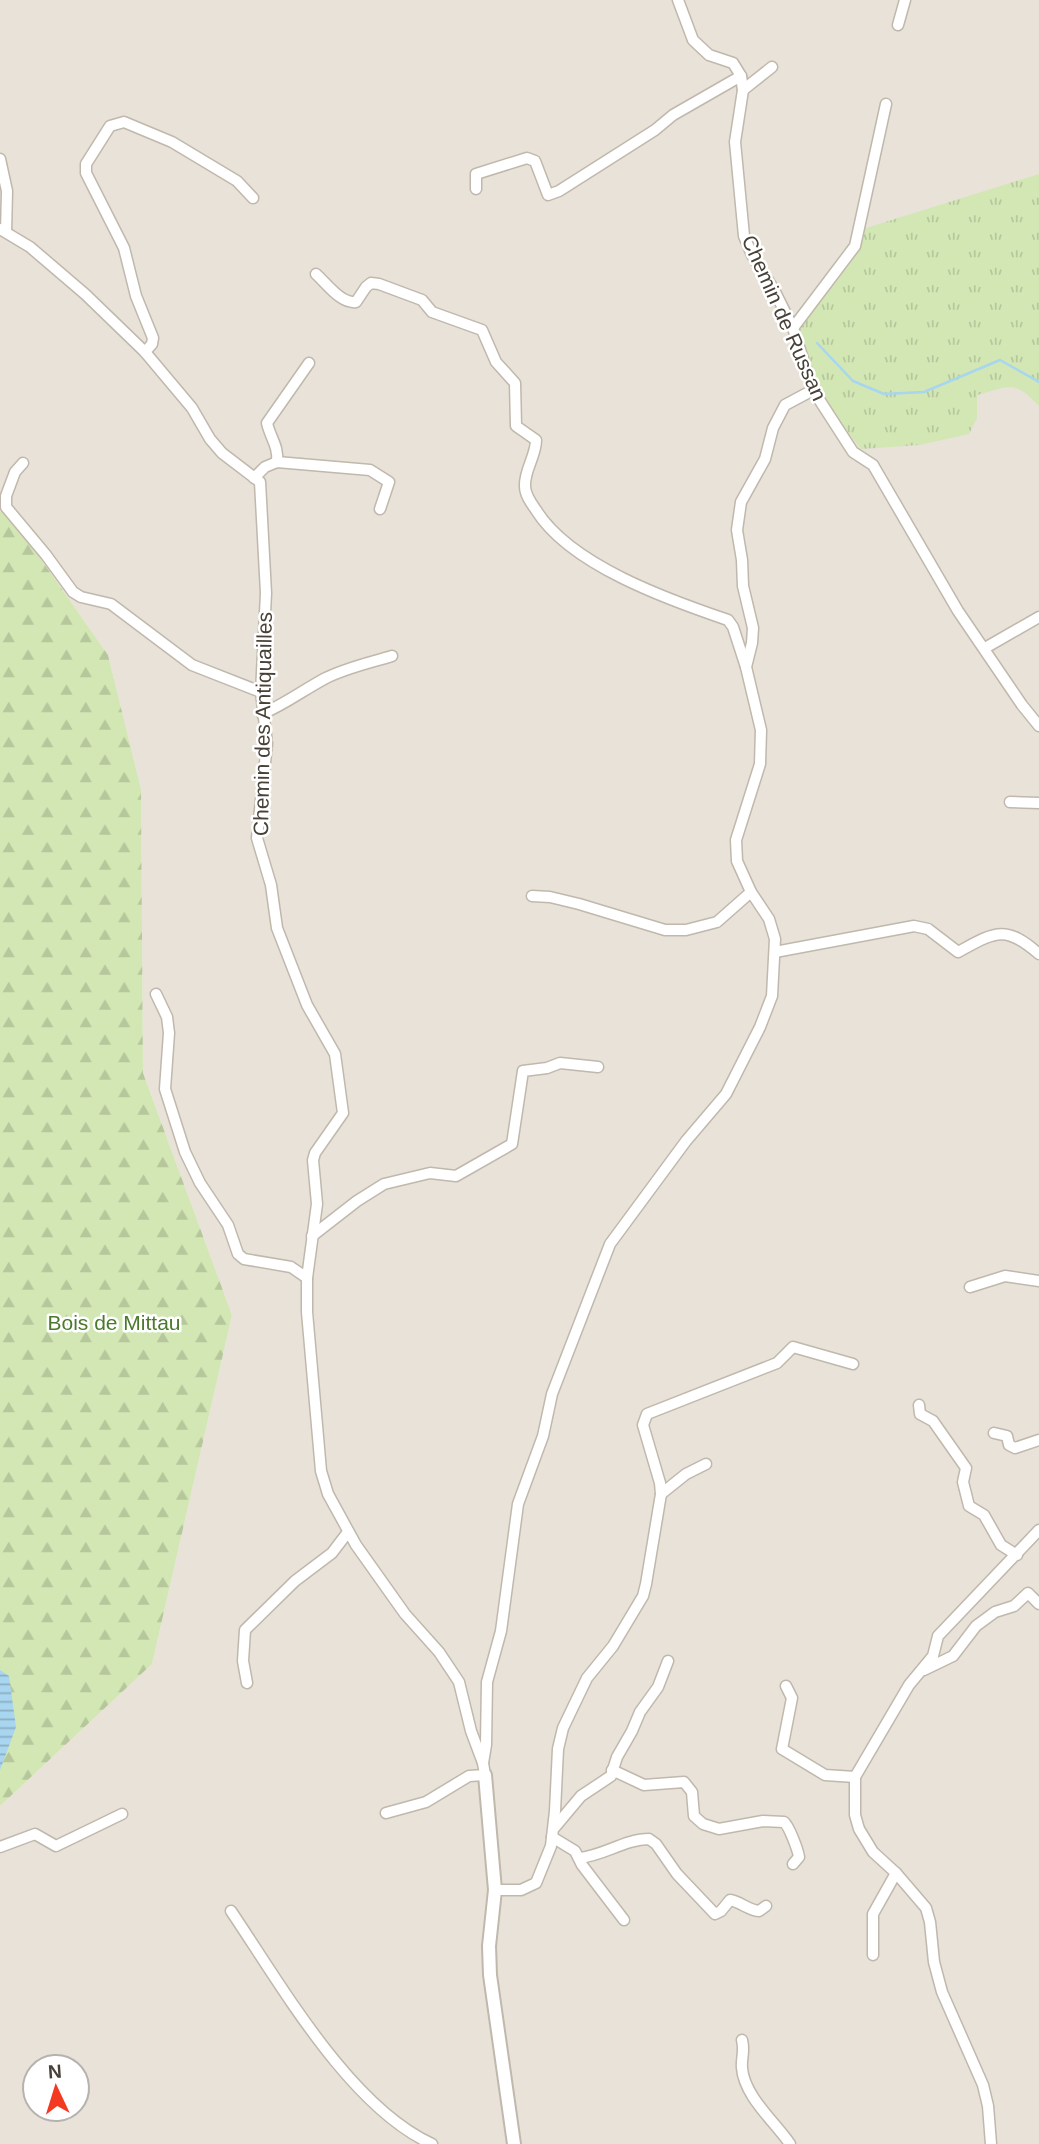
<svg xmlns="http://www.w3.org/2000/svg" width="1039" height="2144" viewBox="0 0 1039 2144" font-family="Helvetica,sans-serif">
<defs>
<pattern id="grass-tufts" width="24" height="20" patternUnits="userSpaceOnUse" patternTransform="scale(1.75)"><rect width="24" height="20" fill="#d2e7b4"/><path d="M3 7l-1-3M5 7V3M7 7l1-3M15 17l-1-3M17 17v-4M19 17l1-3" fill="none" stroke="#b6c79c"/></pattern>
<pattern id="forest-firs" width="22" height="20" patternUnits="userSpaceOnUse" patternTransform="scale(1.75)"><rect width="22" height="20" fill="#d2e7b4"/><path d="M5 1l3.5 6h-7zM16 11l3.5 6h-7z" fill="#b6c79c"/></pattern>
<pattern id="water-rules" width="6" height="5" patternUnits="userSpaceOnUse" patternTransform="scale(1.75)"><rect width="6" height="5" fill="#a8d5ef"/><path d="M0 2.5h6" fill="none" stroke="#8baec3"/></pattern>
</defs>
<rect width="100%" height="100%" fill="#f4f1ea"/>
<path fill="#e8e2d8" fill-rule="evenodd" d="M0,0H1039V2144H0V1806L152,1664L232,1315L143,1073L141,789L108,655L10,515L0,511ZM35,2067H77V2109H35Z"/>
<path fill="url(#grass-tufts)" d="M1039,174V406C1014,379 1010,386 977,395V418L969,434L919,445L861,449L824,402L816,385L798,331L855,257L863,229Z"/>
<polygon fill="url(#forest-firs)" points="0,511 10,515 108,655 141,789 143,1073 232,1315 152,1664 0,1806"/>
<polygon fill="url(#water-rules)" points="0,1670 9,1676 16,1727 0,1770"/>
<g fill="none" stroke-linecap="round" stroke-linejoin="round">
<polyline stroke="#a8d5ef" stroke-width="2.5" points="817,343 853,381 884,394 924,392 1000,360 1039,382"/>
<g stroke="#c0b8ac" stroke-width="13">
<g id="minor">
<polyline points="678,0 693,40 709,55 733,63 741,76 743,90 735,142 744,236 752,255 774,290 793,328 813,390 853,452 873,465 958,611 1022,705 1039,726"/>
<polyline points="898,25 905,0"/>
<polyline points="743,90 772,67"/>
<polyline points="0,159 7,191 6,232"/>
<polyline points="476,189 476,174 527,158 535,161 548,195 559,191 655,130 673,115 741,76"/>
<polyline points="0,229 30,247 85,294 145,352 192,408 210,439 222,453 260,482 266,593 261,692 267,744 257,838 271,885 277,928 307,1005 335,1054 343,1113 315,1153 313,1160 317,1204 307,1278 307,1312 321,1471 328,1494 356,1545 405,1614 439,1652 459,1682 471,1731 483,1763"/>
<path d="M316,274C327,284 341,304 356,302L366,287L371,283L379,284L422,300L432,312L482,330L496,362L515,383L516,426L536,440C536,456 524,471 525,486C525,495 531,503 536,510C570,565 669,600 728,620L733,627L746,667"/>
<polyline points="793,328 855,246 886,104"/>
<polyline points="145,352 152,344 153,338 136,296 124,248 86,173 86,164 110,126 124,122 172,142 237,181 253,198"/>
<path d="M277,462C279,447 270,437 267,423L309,363"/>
<polyline points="23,463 15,472 6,496 6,507 46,555 73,592 81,597 111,604 192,665 261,692"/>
<polyline points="254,478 265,467 277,462 370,470 389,482 380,509"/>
<polyline points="985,648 1039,617"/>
<path d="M262,714C285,704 302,691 324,679C345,668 369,663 392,656"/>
<polyline points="1010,802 1039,803"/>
<polyline points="532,896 550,897 579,904 665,930 686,930 717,922 751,892"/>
<path d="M775,952L914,926L928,929L958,952C995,932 1005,924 1039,954"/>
<polyline points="156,994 167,1017 169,1033 165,1089 185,1152 200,1183 228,1225 238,1254 244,1259 291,1267 307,1278"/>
<polyline points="312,1236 357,1201 384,1184 430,1173 456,1176 512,1144 523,1071 547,1068 560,1063 598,1067"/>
<polyline points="970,1287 1005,1276 1039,1281"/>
<polyline points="919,1405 920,1414 933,1421 966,1468 963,1482 969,1506 984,1515 1001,1545 1017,1555"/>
<polyline points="994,1433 1007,1436 1009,1445 1015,1448 1039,1440"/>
<polyline points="661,1494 686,1474 706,1464"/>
<polyline points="924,1670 953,1656 976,1626 995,1612 1014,1606 1028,1593 1039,1604"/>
<polyline points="247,1683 243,1661 245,1630 295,1581 332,1553 348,1532"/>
<polyline points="786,1686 792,1698 782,1749 825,1775 855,1777"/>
<path d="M612,1770L644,1785L684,1782L692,1792L694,1816L703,1824L719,1829L763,1821L784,1822C789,1826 798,1850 799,1857L793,1864"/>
<polyline points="386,1813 426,1802 469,1776 485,1775 483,1763 486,1745 487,1682 501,1631 518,1504 543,1436 552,1394 610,1244 686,1141 726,1094 760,1027 772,996 775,939 769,919 751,892 737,861 736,840 760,764 761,730 746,667 752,643 753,628 743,586 742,560 737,530 741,502 765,459 773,428 785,405 813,390"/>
<polyline points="555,1827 581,1796 611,1776 617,1757 632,1731 640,1712 658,1687 668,1661"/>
<polyline points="552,1837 575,1851 582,1865 624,1920"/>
<polyline points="0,1847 35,1834 56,1846 122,1814"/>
<path d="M579,1858C603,1856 625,1839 649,1839L656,1844L677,1874L715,1914L721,1911L730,1900C741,1902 748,1910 759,1911L766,1906"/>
<polyline points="495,1890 521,1890 536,1883 551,1846 555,1811 558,1749 563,1728 587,1678 613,1646 643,1596 646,1584 661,1494 660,1483 643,1425 647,1414 777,1363 793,1347 853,1364"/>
<path d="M231,1911C281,1985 350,2107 432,2144"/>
<polyline points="873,1955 873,1914 896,1873"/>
<path d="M742,2040C745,2052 741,2058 742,2068C744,2096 775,2122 790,2144"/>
<polyline points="991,2144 988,2106 983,2085 942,1992 934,1962 930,1922 926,1908 896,1873 873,1852 859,1829 855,1815 855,1777 909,1685 933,1656 938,1636 1039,1530"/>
</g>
</g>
<g stroke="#c0b8ac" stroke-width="16">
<polyline id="tertiary" points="485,1775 495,1890 489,1946 490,1975 514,2144"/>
</g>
<use href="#minor" stroke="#fff" stroke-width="10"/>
<use href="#tertiary" stroke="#fff" stroke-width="12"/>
</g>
<g text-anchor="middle" stroke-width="5" stroke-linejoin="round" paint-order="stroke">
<g font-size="21" fill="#484138" stroke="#fff">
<text transform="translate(784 318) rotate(66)" y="7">Chemin de Russan</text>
<text transform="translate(263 724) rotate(-89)" y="7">Chemin des Antiquailles</text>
</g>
<g font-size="21" fill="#4c792c" stroke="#fff">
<text x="114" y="1330">Bois de Mittau</text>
</g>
</g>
<g transform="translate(56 2088) rotate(356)"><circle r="33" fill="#ffffff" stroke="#b6b3af" stroke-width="2"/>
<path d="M0-5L12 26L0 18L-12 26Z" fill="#f43921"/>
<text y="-10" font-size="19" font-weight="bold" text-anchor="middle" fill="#484138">N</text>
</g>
</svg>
